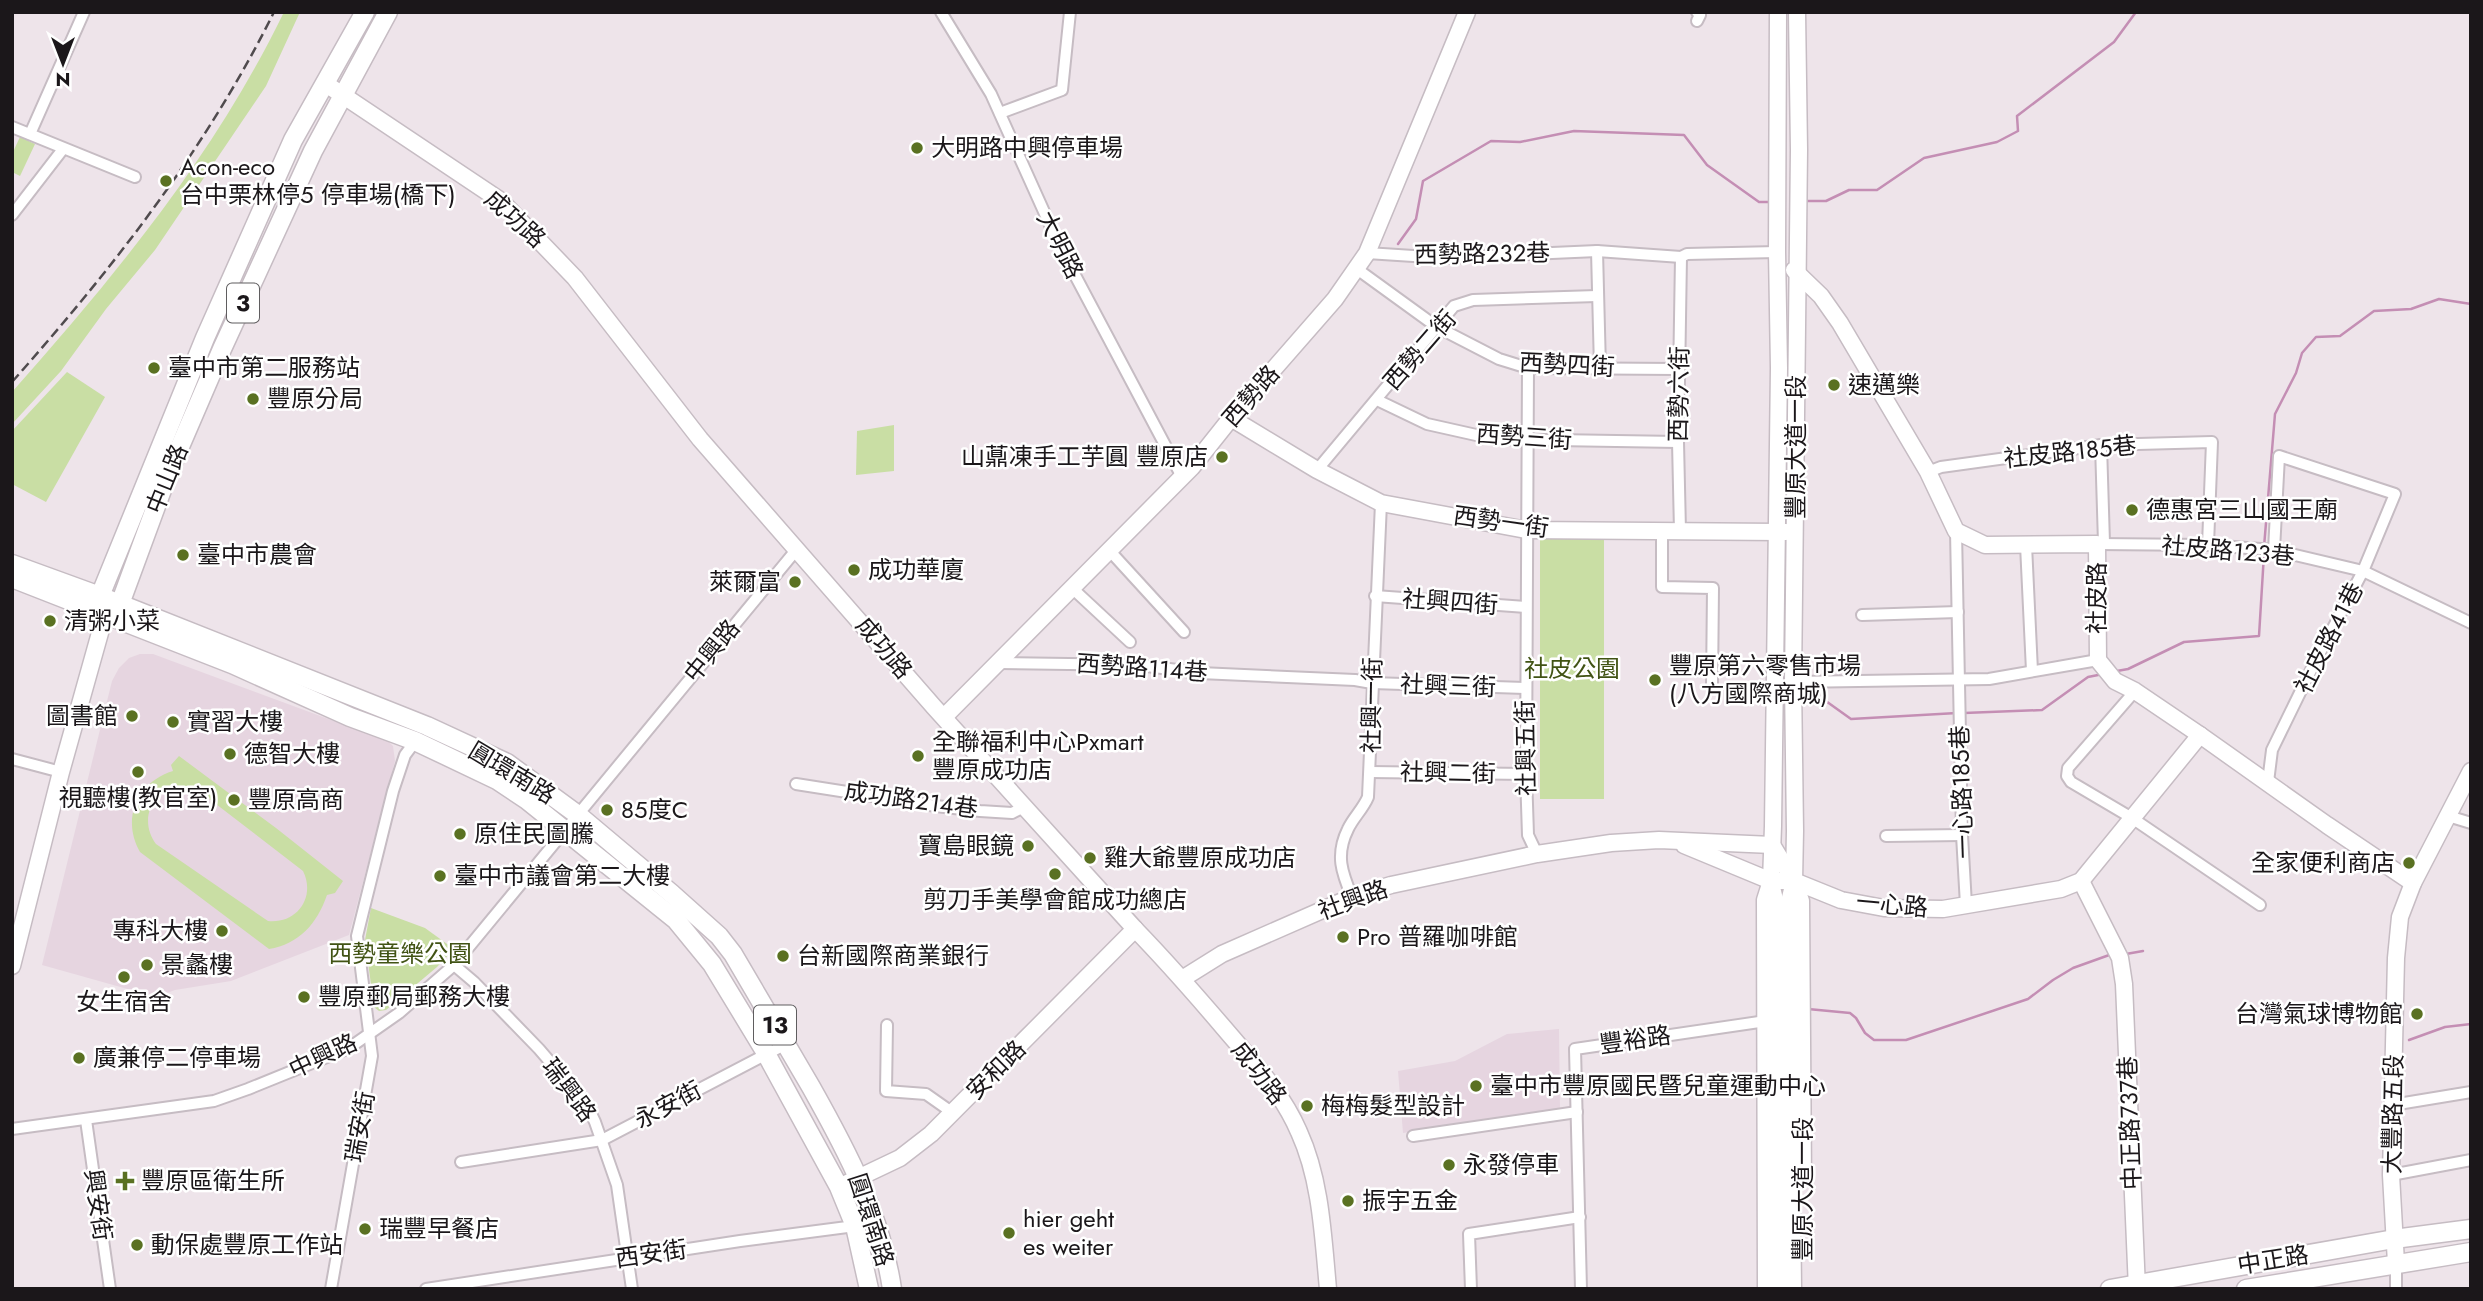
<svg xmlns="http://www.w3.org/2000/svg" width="2483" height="1301" viewBox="0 0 2483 1301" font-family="Jost,'Noto Sans TC',sans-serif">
<rect width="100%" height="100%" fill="#eee4ea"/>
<g fill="#e6d5e0">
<polygon points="140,654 153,654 388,741 393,746 395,761 349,935 231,981 175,990 156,997 42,965 112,681 119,668 129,658"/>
<polygon points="1559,1029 1560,1109 1403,1133 1398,1071 1455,1061 1507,1034"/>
</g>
<g fill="#c9dea4" fill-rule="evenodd">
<path d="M284,12H300L266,86L155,250L106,309L61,371L12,424V392C116,275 215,154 284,12Z"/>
<polygon points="20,137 35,144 20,176 12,172 12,154"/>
<polygon points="67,372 105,397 46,502 12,484 12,431"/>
<polygon points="894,425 894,471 856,475 857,431"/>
<polygon points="1540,538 1604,539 1604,799 1540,799"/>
<path d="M179,756L276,828L343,881L335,893L327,895C317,924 299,944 269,949L140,852C121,819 137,782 173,771L171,765ZM186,787L199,791L303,871C316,897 297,924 268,921L156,844C137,818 154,786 186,787Z"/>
<polygon points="371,908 425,928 454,949 437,967 386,1010 379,1011 374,1007 365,940"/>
</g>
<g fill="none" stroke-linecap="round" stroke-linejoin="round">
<g stroke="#c48eb4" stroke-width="2.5">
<polyline points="1804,201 1826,201 1849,190 1877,190 1924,158 1997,142 2018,131 2017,116 2114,42 2136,12"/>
<polyline points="1398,244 1416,219 1423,181 1491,141 1520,142 1574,131 1684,135 1707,165 1759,202 1770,202"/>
<polyline points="2264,547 2275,414 2296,373 2302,353 2316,337 2340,336 2374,311 2411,309 2439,299 2471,304"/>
<polyline points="2117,671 2128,669 2184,642 2259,636 2264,554"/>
<polyline points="1823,699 1851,719 1957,713"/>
<polyline points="1964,713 2042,710 2088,677 2103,674"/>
<polyline points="2126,954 2143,951"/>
<polyline points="1808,1009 1850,1013 1856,1018 1865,1033 1874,1040 1906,1040 2028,999 2053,980 2073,968 2112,954"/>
<polyline points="2409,1040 2445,1027 2471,1024"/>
</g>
<g stroke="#c6bcc3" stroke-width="14">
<g id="street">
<polyline points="941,12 991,94 1059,245 1182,477"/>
<polyline points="1697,12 1700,15 1697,21"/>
<polyline points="1000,113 1062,90 1070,12"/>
<polyline points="12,127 135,177"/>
<polyline points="30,134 84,12"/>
<polyline points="12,215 63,149"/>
<polyline points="1597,251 1600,368"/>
<polyline points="1367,253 1444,258 1597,251 1681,257 1687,254 1777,252"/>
<polyline points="1357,269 1437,327 1499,359 1528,368 1678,369"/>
<polyline points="1528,368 1526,774 1528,835 1537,854"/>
<polyline points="1377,400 1427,424 1494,439 1678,442"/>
<polyline points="2101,445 2104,543"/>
<polyline points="1317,470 1454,306 1473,300 1597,296"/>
<polyline points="1928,472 1941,467 2101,445 2212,442 2208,545"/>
<polyline points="1680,531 1678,442 1681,257"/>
<polyline points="1956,531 1962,835 1966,905"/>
<polyline points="1662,532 1662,587 1713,588 1712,685"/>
<polyline points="2097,544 2208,545 2274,550 2363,571 2471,623"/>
<polyline points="2026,545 2032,671"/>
<polyline points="1109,550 1184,632"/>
<polyline points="1072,588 1130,642"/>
<polyline points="1375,596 1526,607"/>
<polyline points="1862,615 1958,612"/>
<polyline points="998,663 1139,665 1200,673 1355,680 1372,683 1525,688"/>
<polyline points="1793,682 1989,679 2098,660"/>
<polyline points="2135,691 2068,768 2067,776 2071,782 2132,818 2260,905"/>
<polyline points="12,759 61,772"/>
<polyline points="1370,772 1526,774"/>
<polyline points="2268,782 2272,750 2313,666 2363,571 2395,494 2279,456 2274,550"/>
<polyline points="796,784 936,806 980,811 1012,813 1024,807"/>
<polyline points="2448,816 2471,823"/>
<polyline points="1886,836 1962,835"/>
<path d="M1352,897C1342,873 1335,855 1348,829C1353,818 1363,809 1368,797L1381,503"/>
<polyline points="454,965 474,982 539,1049 587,1105 595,1122 617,1185 632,1289"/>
<polyline points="887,1025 886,1091 926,1094 953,1113"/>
<polyline points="2392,1105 2471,1092"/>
<polyline points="86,1120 110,1289"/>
<polyline points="12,1129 214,1101 248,1089 349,1048 399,1013 454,965 797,549"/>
<polyline points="1413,1136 1577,1112"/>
<polyline points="461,1162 602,1140 786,1044"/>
<polyline points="2391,1175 2471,1160"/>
<polyline points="2396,1263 2396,1289"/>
<polyline points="331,1289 372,1056 357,936 393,791 405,755 417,739"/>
<polyline points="426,1289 740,1241 855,1226 876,1220"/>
<polyline points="1471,1289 1469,1234 1580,1217"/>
<polyline points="1581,1289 1575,1049 1766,1021"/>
</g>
</g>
<g stroke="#c6bcc3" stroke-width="19">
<g id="secondary">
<path d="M326,84L501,201L575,278L700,439L934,707L1135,929C1166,961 1195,994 1224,1028C1252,1061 1282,1092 1299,1132C1321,1180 1323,1236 1328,1289"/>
<polyline points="1794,270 1821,296 1840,323 1928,472 1956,531 1985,545 2097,544 2098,660 2115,681 2135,691 2200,735 2327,825 2413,883"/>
<polyline points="1231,418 1317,470 1381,503 1526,530 1786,532"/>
<polyline points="944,717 1192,467 1231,418 1335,299 1367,253 1467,12"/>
<polyline points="1684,845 1771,881 1794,881 1841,900 1884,908 1943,909 2061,889 2081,881 2200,735"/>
<polyline points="2081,881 2120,958 2124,984 2137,1289"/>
<polyline points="1771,883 1776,904 1778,939 1779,1289"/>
<polyline points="12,966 61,772 105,615"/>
<polyline points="1182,979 1222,954 1352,897 1391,885 1537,854 1611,843 1659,840 1772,845 1794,881 1801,901 1803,1178"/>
<polyline points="839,1187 900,1158 931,1134 1135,929"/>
<polyline points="2396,1263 2391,1175 2396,958 2400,917 2413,883 2471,771"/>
<polyline points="1766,1289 1765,900 1771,881 1773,826 1779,368 1777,252 1778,12"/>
<polyline points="1793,1289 1789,940 1789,902 1794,881 1795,831 1793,682 1799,150 1797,12"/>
</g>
</g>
<g stroke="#c6bcc3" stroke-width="21">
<g id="primary">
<path d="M12,564L100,596L427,726L507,763L578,815L672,894L719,936L733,954C759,998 785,1042 811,1087C847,1151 881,1215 892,1289"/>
<polyline points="12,578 232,664 350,717 415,741 497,780 527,800 676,920 712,964 763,1048 839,1187 855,1226 869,1289"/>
<polyline points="100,596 205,338 293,140 365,12"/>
<polyline points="111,611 120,604 166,479 222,349 313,151 388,12"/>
<polyline points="2110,1289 2394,1239 2471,1229"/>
<polyline points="2246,1289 2471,1252"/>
</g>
</g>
<use href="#street" stroke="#fff" stroke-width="10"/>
<use href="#secondary" stroke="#fff" stroke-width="16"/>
<use href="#primary" stroke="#fff" stroke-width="18"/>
<path stroke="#504b4e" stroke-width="2.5" stroke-dasharray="10 5" stroke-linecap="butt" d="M12,382C113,268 206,149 274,12"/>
</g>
<g fill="#5a7122" stroke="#fff" stroke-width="2.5">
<circle cx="917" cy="148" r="7"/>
<circle cx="166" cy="181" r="7"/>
<circle cx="154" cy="368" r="7"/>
<circle cx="1834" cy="385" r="7"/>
<circle cx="253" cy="399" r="7"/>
<circle cx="1222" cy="457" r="7"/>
<circle cx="2132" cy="510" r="7"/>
<circle cx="183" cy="555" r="7"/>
<circle cx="854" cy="570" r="7"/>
<circle cx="795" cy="582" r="7"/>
<circle cx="50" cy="621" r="7"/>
<circle cx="1655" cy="680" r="7"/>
<circle cx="132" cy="716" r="7"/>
<circle cx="173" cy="722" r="7"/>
<circle cx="230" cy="754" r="7"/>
<circle cx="918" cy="756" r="7"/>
<circle cx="138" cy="772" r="7"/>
<circle cx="234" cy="800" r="7"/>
<circle cx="607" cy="810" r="7"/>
<circle cx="460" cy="834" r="7"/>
<circle cx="1028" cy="846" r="7"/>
<circle cx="1090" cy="858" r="7"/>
<circle cx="2409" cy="863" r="7"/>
<circle cx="1055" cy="874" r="7"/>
<circle cx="440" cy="876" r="7"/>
<circle cx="222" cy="931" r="7"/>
<circle cx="1343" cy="937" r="7"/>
<circle cx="783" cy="956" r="7"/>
<circle cx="147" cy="965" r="7"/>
<circle cx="124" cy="977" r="7"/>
<circle cx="304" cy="997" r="7"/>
<circle cx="2417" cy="1014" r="7"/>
<circle cx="79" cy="1058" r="7"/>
<circle cx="1476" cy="1086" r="7"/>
<circle cx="1307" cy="1106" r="7"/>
<circle cx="1449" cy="1165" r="7"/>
<path d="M121.5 1170.5h7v7h7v7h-7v7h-7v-7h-7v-7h7z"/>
<circle cx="1348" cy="1201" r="7"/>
<circle cx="365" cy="1229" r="7"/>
<circle cx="1009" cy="1233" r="7"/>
<circle cx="137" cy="1245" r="7"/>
</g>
<g text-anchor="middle" stroke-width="5" stroke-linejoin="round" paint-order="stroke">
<g fill="#fff" stroke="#5f5d5f" stroke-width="2">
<rect x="227" y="283.5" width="32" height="39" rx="5"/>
<rect x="754" y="1005.5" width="42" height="39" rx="5"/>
</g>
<g font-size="23" font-weight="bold" fill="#1b171a">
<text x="243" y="311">3</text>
<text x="775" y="1033">13</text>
</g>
<g font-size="24" fill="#1b171a" stroke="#fff" text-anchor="start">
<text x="931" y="156">大明路中興停車場</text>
<text x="180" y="175">Acon-eco<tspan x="180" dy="28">台中栗林停5 停車場(橋下)</tspan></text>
<text x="168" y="376">臺中市第二服務站</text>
<text x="1848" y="393">速邁樂</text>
<text x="267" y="407">豐原分局</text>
<text x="1208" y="465" text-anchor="end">山薡凍手工芋圓 豐原店</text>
<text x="2146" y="518">德惠宮三山國王廟</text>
<text x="197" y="563">臺中市農會</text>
<text x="868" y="578">成功華廈</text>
<text x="781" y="590" text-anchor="end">萊爾富</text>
<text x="64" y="629">清粥小菜</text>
<text x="1669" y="674">豐原第六零售市場<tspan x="1669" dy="28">(八方國際商城)</tspan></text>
<text x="118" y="724" text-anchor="end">圖書館</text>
<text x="187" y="730">實習大樓</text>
<text x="932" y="750">全聯福利中心Pxmart<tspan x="932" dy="28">豐原成功店</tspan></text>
<text x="244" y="762">德智大樓</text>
<text x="138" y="806" text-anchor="middle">視聽樓(教官室)</text>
<text x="248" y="808">豐原高商</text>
<text x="621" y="818">85度C</text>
<text x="474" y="842">原住民圖騰</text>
<text x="1014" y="854" text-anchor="end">寶島眼鏡</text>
<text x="1104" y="866">雞大爺豐原成功店</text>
<text x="2395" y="871" text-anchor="end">全家便利商店</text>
<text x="454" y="884">臺中市議會第二大樓</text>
<text x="1055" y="908" text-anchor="middle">剪刀手美學會館成功總店</text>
<text x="208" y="939" text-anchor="end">專科大樓</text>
<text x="1357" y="945">Pro 普羅咖啡館</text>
<text x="797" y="964">台新國際商業銀行</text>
<text x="161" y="973">景蠡樓</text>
<text x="318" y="1005">豐原郵局郵務大樓</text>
<text x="124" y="1010" text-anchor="middle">女生宿舍</text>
<text x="2403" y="1022" text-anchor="end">台灣氣球博物館</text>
<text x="93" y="1066">廣兼停二停車場</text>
<text x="1490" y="1094">臺中市豐原國民暨兒童運動中心</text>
<text x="1321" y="1114">梅梅髮型設計</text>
<text x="1463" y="1173">永發停車</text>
<text x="141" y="1189">豐原區衛生所</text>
<text x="1362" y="1209">振宇五金</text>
<text x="1023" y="1227">hier geht<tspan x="1023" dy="28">es weiter</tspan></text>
<text x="379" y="1237">瑞豐早餐店</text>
<text x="151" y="1253">動保處豐原工作站</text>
</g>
<g font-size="24" fill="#1b171a" stroke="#fff">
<text transform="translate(515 219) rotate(42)" y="8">成功路</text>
<text transform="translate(1060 245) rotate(63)" y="8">大明路</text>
<text transform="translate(1482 254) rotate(-1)" y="8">西勢路232巷</text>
<text transform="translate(1420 350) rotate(-49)" y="8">西勢二街</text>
<text transform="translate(1567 365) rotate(3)" y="8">西勢四街</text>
<text transform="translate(1679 394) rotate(-89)" y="8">西勢六街</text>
<text transform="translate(1251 396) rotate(-49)" y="8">西勢路</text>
<text transform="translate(1524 437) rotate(4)" y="8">西勢三街</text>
<text transform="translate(1796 447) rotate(-90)" y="8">豐原大道一段</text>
<text transform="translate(2070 452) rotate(-6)" y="8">社皮路185巷</text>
<text transform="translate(167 479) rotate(-68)" y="8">中山路</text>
<text transform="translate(1501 522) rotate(8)" y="8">西勢一街</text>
<text transform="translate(2228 551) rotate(5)" y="8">社皮路123巷</text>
<text transform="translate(2097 598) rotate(-90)" y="8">社皮路</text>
<text transform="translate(1450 602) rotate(4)" y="8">社興四街</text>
<text transform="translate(2329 638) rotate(-63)" y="8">社皮路41巷</text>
<text transform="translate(884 648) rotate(50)" y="8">成功路</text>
<text transform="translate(712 651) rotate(-51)" y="8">中興路</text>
<text transform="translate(1142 668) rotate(4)" y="8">西勢路114巷</text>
<text transform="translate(1448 686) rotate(2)" y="8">社興三街</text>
<text transform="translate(1372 705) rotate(-89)" y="8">社興一街</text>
<text transform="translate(1526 748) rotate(-91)" y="8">社興五街</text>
<text transform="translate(512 773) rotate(31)" y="8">圓環南路</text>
<text transform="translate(1448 773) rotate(1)" y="8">社興二街</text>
<text transform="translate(1962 792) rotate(-92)" y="8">一心路185巷</text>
<text transform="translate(911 800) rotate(8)" y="8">成功路214巷</text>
<text transform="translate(1353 900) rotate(-20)" y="8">社興路</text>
<text transform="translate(1892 905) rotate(5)" y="8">一心路</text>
<text transform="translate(1635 1040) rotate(-8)" y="8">豐裕路</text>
<text transform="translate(323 1056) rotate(-25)" y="8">中興路</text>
<text transform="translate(996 1070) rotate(-45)" y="8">安和路</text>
<text transform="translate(1259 1073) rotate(52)" y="8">成功路</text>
<text transform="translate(569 1090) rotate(53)" y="8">瑞興路</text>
<text transform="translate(668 1105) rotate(-28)" y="8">永安街</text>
<text transform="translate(2393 1114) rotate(-89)" y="8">大豐路五段</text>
<text transform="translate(2130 1123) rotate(-92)" y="8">中正路737巷</text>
<text transform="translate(360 1127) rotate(-80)" y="8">瑞安街</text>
<text transform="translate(1803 1189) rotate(-90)" y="8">豐原大道一段</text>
<text transform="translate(98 1205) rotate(82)" y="8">興安街</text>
<text transform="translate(871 1220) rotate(72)" y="8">圓環南路</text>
<text transform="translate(651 1254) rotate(-8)" y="8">西安街</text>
<text transform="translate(2273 1260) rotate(-9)" y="8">中正路</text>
</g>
<g font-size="24" fill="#415314" stroke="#fff">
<text x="1572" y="677">社皮公園</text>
<text x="400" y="962">西勢童樂公園</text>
</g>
</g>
<rect width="2483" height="1301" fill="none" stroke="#1b171a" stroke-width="28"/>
<g transform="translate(63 63) rotate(180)" stroke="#ffffff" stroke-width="5" paint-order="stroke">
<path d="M0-5L12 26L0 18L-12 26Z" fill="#1b171a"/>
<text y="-10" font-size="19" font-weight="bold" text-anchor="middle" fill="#1b171a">N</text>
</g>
</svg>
